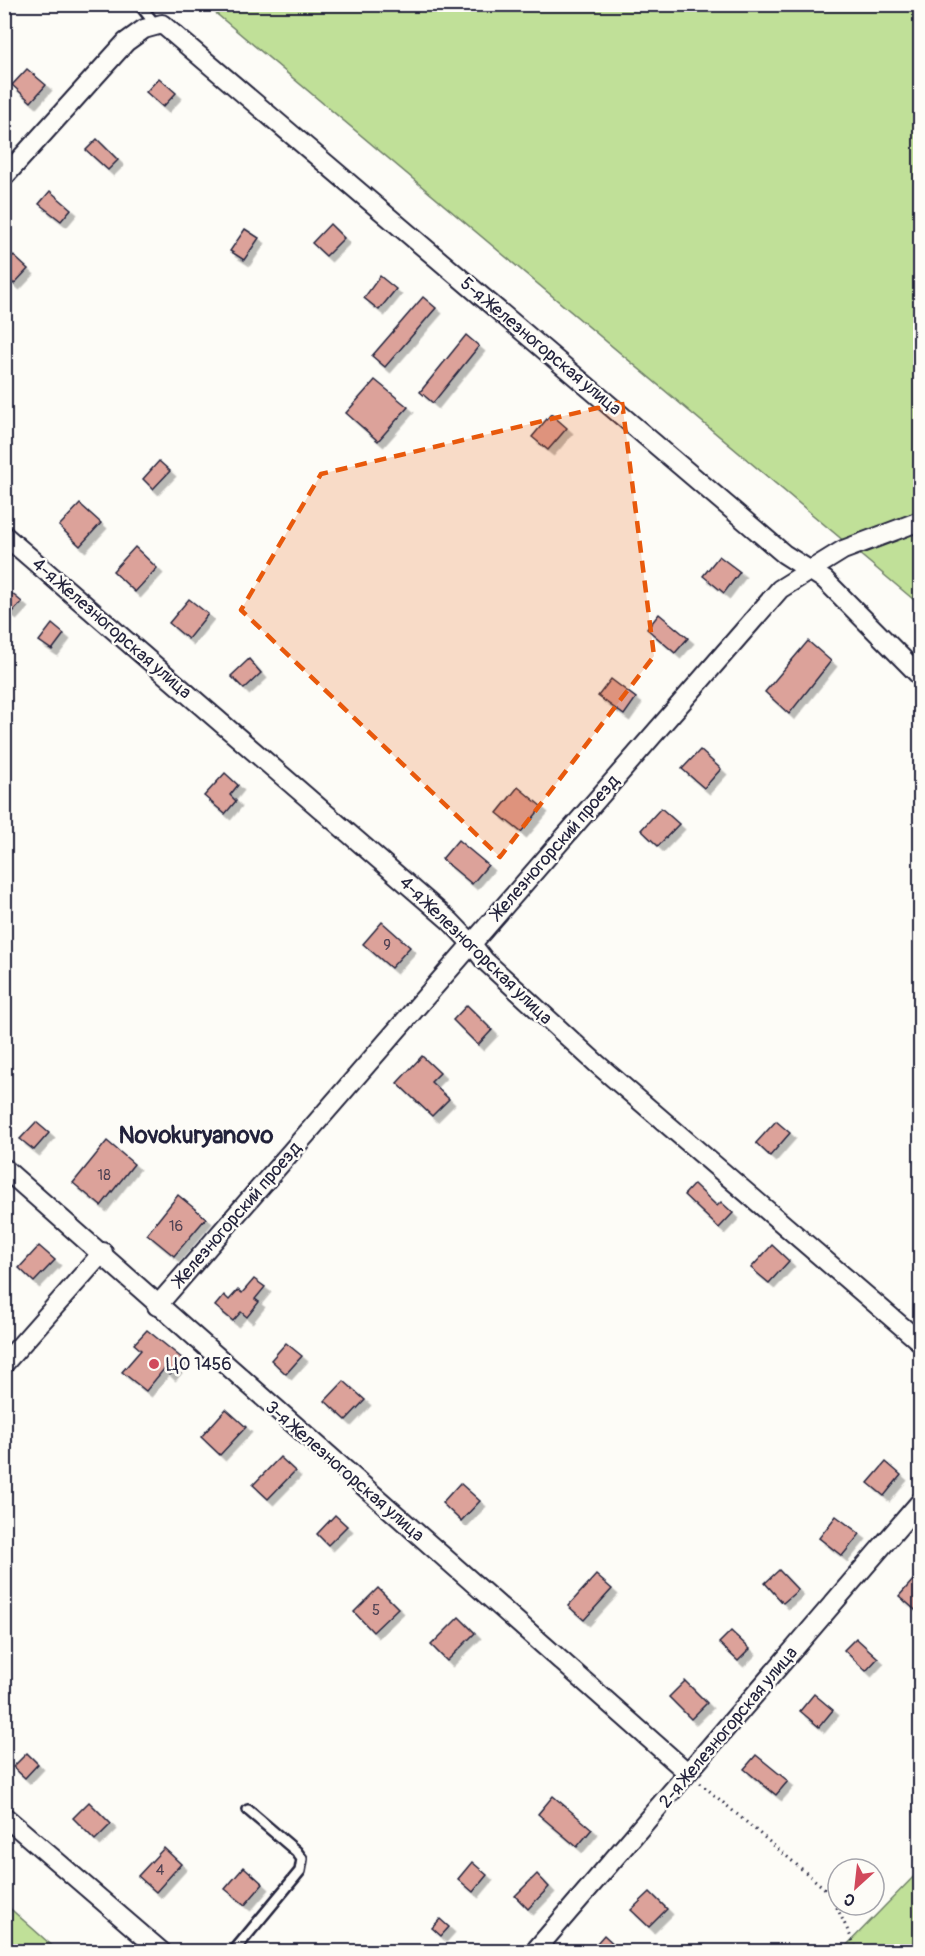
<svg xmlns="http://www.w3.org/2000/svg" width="925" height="1956" viewBox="0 0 925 1956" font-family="Pangolin,sans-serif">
<defs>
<filter id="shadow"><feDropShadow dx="5.5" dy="5.5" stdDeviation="0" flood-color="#0004"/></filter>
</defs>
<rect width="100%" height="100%" fill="#fdfcf7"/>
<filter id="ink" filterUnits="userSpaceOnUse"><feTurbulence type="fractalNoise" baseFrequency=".0167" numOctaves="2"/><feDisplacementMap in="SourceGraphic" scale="12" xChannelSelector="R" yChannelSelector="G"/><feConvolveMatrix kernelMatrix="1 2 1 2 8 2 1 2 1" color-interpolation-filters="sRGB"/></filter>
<g filter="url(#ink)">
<g fill="#c0e098" stroke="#71816a" stroke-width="1.5">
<polygon points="206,5 920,5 920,605"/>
<polygon points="920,1870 920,1951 841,1951"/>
<polygon points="4,1904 5,1904 58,1951 5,1951"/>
</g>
<g fill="#dca29a" stroke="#22223b" stroke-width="1.5" filter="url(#shadow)">
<polygon points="27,69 46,85 31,102 12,85"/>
<polygon points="159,78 176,93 163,107 146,92"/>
<polygon points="97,139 118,160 108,170 86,150"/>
<polygon points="50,191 71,209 61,221 39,204"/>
<polygon points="330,224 344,238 326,256 312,243"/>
<polygon points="245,229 259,238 244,260 230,251"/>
<polygon points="4,247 28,269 14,284 4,275"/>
<polygon points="380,276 396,289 379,310 364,298"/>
<polygon points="423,297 436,308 385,367 372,356"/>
<polygon points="466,335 479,346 433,403 420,392"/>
<polygon points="375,380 408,407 378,441 346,413"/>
<polygon points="551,414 567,428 548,450 532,437"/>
<polygon points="159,461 170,471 153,489 143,479"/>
<polygon points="80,504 101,523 80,546 59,526"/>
<polygon points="135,547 157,568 135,592 113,571"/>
<polygon points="719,556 740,572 724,593 703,576"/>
<polygon points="4,587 22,602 11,614 4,608"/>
<polygon points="189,599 208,614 188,639 169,623"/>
<polygon points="659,614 688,638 675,653 647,629"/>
<polygon points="52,624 64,634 52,650 39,641"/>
<polygon points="808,641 831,661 789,714 765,692"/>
<polygon points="249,659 261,673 244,689 231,676"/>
<polygon points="611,679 636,698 624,715 598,696"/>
<polygon points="700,750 721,769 704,788 682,769"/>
<polygon points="225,773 238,785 230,795 236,801 225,814 204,796"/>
<polygon points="518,787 542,807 521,832 497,813"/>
<polygon points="661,808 679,824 658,846 641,830"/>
<polygon points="458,840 488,865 472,884 442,859"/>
<polygon points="382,922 410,947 391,968 363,944"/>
<polygon points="467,1005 492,1030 478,1045 453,1020"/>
<polygon points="422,1056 440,1073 431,1082 449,1099 432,1116 397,1083"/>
<polygon points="776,1121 790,1133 770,1156 756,1143"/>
<polygon points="36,1122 49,1133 34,1150 20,1139"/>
<polygon points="107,1141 134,1164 101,1206 73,1183"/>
<polygon points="694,1184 717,1206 721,1202 733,1213 719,1228 684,1195"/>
<polygon points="178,1195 206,1218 174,1256 147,1234"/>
<polygon points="772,1245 789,1261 769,1283 751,1268"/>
<polygon points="39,1246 55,1260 34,1282 19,1268"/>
<polygon points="254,1279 265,1287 255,1299 259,1302 247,1317 241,1312 233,1321 215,1306 224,1295 229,1300 238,1290 242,1293"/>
<polygon points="147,1330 183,1359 170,1375 164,1369 146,1391 122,1372 141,1350 134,1344"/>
<polygon points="286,1343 302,1356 286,1374 271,1360"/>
<polygon points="344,1381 365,1400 346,1420 325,1401"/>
<polygon points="226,1409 246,1427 220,1455 201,1437"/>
<polygon points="280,1457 295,1471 268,1499 253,1485"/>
<polygon points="886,1462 901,1475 884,1496 868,1483"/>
<polygon points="460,1483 480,1501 461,1521 442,1503"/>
<polygon points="335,1515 347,1526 328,1545 317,1534"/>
<polygon points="836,1516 860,1534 842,1556 819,1538"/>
<polygon points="779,1570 798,1590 783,1603 765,1583"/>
<polygon points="921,1571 921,1615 899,1596"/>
<polygon points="596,1575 612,1589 584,1620 568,1606"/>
<polygon points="378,1588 398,1608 373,1632 354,1612"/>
<polygon points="459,1617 475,1633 447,1661 431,1645"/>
<polygon points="731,1631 750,1649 738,1661 719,1643"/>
<polygon points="856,1638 878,1658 866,1671 844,1650"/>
<polygon points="685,1681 707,1703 691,1719 669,1697"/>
<polygon points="814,1694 833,1710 819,1727 800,1711"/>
<polygon points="27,1753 38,1764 25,1778 13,1767"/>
<polygon points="756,1755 788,1781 776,1795 744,1769"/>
<polygon points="553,1796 592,1829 577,1847 538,1814"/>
<polygon points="89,1802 111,1824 95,1840 73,1818"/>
<polygon points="164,1848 181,1864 156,1892 138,1876"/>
<polygon points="472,1862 487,1875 473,1892 458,1879"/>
<polygon points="244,1867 263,1884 245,1905 225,1889"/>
<polygon points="537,1874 549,1887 528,1909 515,1896"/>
<polygon points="650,1892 667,1909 649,1927 631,1910"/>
<polygon points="440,1919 449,1927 441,1936 432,1928"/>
<polygon points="604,1935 622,1952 589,1952"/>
</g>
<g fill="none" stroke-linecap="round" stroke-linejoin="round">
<g stroke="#22223b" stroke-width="14">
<g id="lane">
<polyline points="139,4 155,24"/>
<polyline points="233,1952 300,1871 302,1859 296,1851 248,1810"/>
</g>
</g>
<g stroke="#22223b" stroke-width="22">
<g id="street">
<polyline points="4,177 126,42 144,29 162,24 784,554 825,580 920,676"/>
<polyline points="4,535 450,921 471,943 484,960 596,1063 920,1342"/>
<polyline points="4,1168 687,1772"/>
<polyline points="157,1306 780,589 843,550 920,521"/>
<polyline points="4,1364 103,1252"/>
<polyline points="4,1816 162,1952"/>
<polyline points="534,1952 920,1502"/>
</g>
</g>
<polyline stroke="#22223b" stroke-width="3" stroke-dasharray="1.5 4.5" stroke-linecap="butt" points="700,1783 830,1893 858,1952"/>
<use href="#lane" stroke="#fdfcf7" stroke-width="9"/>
<use href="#street" stroke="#fdfcf7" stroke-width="18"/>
</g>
</g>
<path fill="#e8590c" fill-opacity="0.2" stroke="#e8590c" stroke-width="4.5" stroke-dasharray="12 8" stroke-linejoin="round" d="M622,402L654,656L500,857L241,610L321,474Z"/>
<circle fill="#d1495b" stroke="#fdfcf7" stroke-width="2" cx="154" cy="1364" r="6"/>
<g text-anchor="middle" stroke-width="5" stroke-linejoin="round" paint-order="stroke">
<g font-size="15" fill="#504253">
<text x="387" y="950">9</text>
<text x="104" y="1180">18</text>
<text x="176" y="1231">16</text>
<text x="376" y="1615">5</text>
<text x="160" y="1875">4</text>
</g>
<g font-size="18" fill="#22223b" stroke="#fdfcf7">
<text transform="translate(541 346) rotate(40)" y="6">5-я Железногорская улица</text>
<text transform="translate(112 628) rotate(41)" y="6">4-я Железногорская улица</text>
<text transform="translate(555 847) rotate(-49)" y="6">Железногорский проезд</text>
<text transform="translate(476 950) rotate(44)" y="6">4-я Железногорская улица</text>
<text transform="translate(237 1214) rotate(-49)" y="6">Железногорский проезд</text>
<text transform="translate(345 1471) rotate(41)" y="6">3-я Железногорская улица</text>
<text transform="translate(728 1727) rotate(-50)" y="6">2-я Железногорская улица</text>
</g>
<g font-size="18" fill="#22223b" stroke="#fdfcf7" text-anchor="start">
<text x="166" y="1370">ЦО 1456</text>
</g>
<g font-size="24" font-weight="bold" fill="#22223b" stroke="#fdfcf7">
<text x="196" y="1143">Novokuryanovo</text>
</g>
</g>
<rect width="925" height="1956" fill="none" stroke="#fdfcf7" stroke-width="24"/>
<rect x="12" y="12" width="901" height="1932" fill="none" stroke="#22223b" stroke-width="2" filter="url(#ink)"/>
<g transform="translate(856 1887) rotate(207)"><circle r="28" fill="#fdfcf7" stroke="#a5a5ac" stroke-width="1.5"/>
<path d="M0-4.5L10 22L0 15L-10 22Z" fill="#d1495b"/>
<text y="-9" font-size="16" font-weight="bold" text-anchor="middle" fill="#22223b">С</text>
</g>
</svg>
